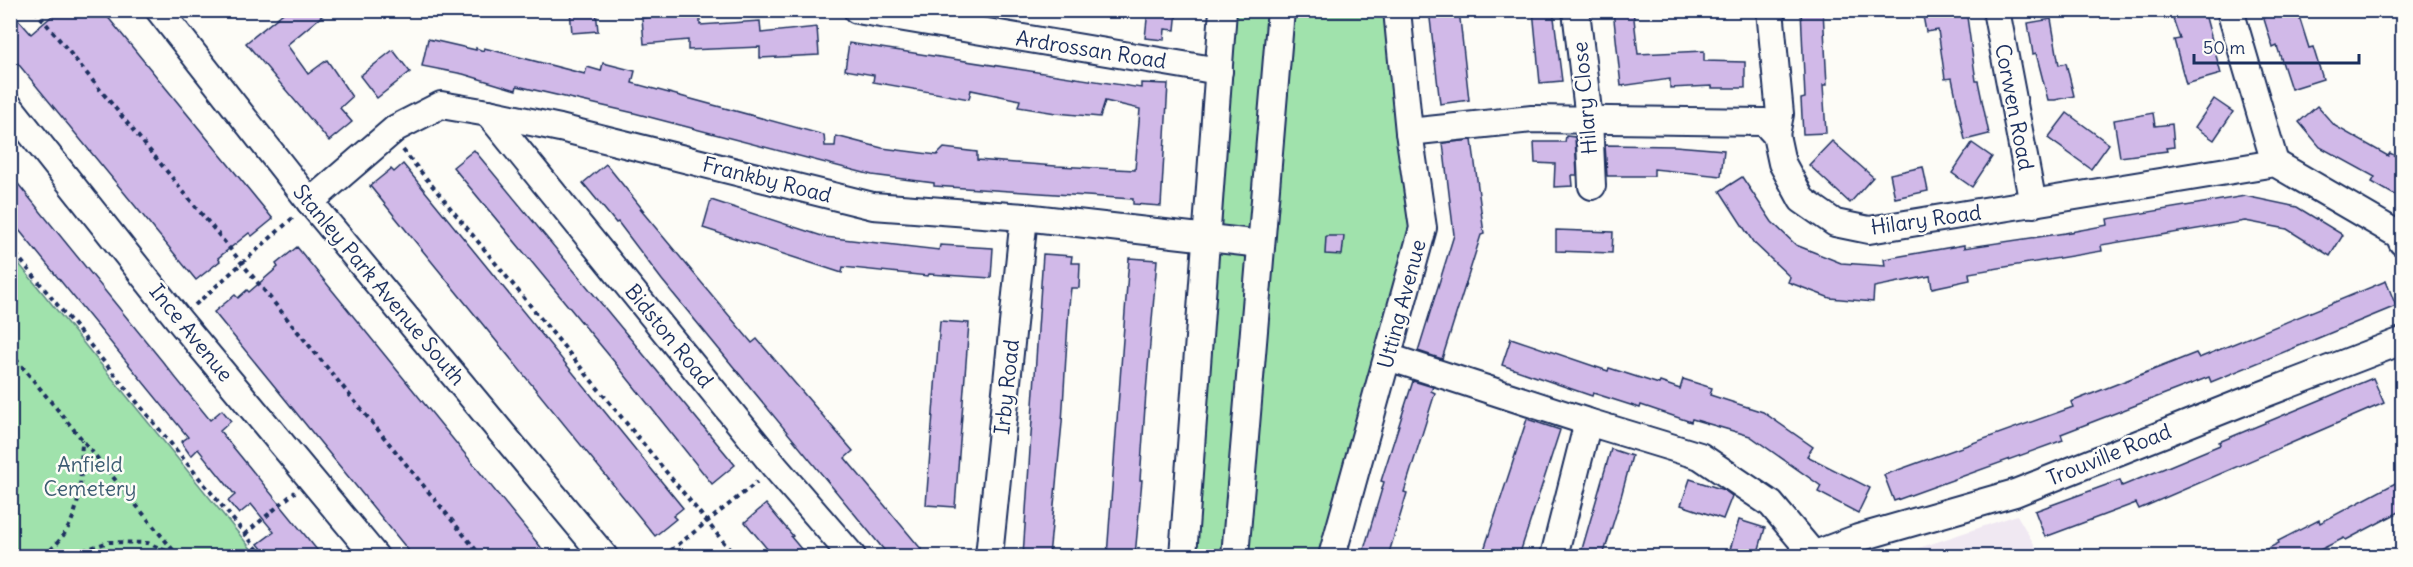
<svg xmlns="http://www.w3.org/2000/svg" width="2413" height="567" viewBox="0 0 2413 567" font-family="Delius,sans-serif">
<rect width="100%" height="100%" fill="#fdfcf7"/>
<filter id="ink" filterUnits="userSpaceOnUse"><feTurbulence type="fractalNoise" baseFrequency=".0167" numOctaves="2"/><feDisplacementMap in="SourceGraphic" scale="12" xChannelSelector="R" yChannelSelector="G"/><feConvolveMatrix kernelMatrix="1 2 1 2 8 2 1 2 1" color-interpolation-filters="sRGB"/></filter>
<g filter="url(#ink)">
<polygon fill="#f0e8f2" points="2017,515 2041,556 1895,556"/>
<g fill="#a0e2ac" stroke="#5e8885" stroke-width="1.5">
<polygon points="1223,11 1397,11 1423,228 1332,556 1183,556"/>
<polygon points="10,254 11,254 257,556 11,556"/>
</g>
<g fill="#d1b9e8" stroke="#1b2f5e" stroke-width="1.5">
<polygon points="10,10 31,34 59,10 102,10 273,219 252,236 249,233 218,258 220,261 196,280 10,54"/>
<polygon points="287,10 329,10 287,45 308,74 327,60 352,97 340,108 352,122 329,141 246,43"/>
<polygon points="570,10 596,10 598,31 572,33"/>
<polygon points="1148,10 1177,10 1175,30 1165,29 1164,40 1145,38"/>
<polygon points="1429,10 1459,10 1469,100 1440,104"/>
<polygon points="1533,10 1553,10 1562,81 1540,83"/>
<polygon points="1613,10 1633,10 1638,54 1704,51 1704,61 1745,62 1745,88 1712,88 1712,86 1670,88 1670,79 1621,86"/>
<polygon points="1801,10 1823,10 1827,85 1823,85 1826,133 1803,134 1801,99 1805,98"/>
<polygon points="1922,10 1966,10 1976,81 1978,81 1989,134 1965,140 1952,78 1945,79 1938,30 1926,32"/>
<polygon points="2170,10 2204,10 2221,74 2186,84 2174,40 2180,39"/>
<polygon points="2280,10 2297,10 2309,48 2313,47 2323,79 2291,89 2277,46 2273,48 2263,16"/>
<polygon points="700,13 700,25 760,21 761,33 817,27 819,55 760,58 760,47 688,50 688,40 644,44 642,18"/>
<polygon points="2051,19 2059,65 2066,63 2074,96 2055,100 2048,100 2036,53 2033,54 2028,23"/>
<polygon points="428,39 476,50 476,48 483,51 484,48 585,74 587,67 601,71 603,63 635,71 632,83 824,135 825,146 835,146 836,136 882,148 937,155 944,148 977,152 977,160 1056,166 1135,170 1140,109 1105,101 1100,117 1056,113 1018,107 1020,100 971,90 969,99 873,82 874,75 845,70 849,43 1141,88 1141,83 1168,84 1161,206 1133,204 1133,199 934,186 934,183 872,175 634,113 517,86 516,90 463,74 422,66"/>
<polygon points="393,50 410,72 377,98 360,76"/>
<polygon points="2214,99 2233,112 2214,140 2195,127"/>
<polygon points="2317,106 2335,126 2388,156 2390,153 2403,160 2403,200 2372,182 2375,177 2320,147 2299,122"/>
<polygon points="2067,113 2109,144 2091,169 2048,138"/>
<polygon points="2153,113 2155,126 2172,124 2174,147 2166,148 2167,151 2120,157 2114,120"/>
<polygon points="1566,136 1575,137 1577,175 1572,175 1573,186 1554,187 1555,164 1535,163 1534,142 1565,142"/>
<polygon points="1472,140 1484,234 1481,235 1442,359 1418,351 1454,235 1443,143"/>
<polygon points="1832,141 1873,177 1850,203 1809,165"/>
<polygon points="1972,143 1992,157 1972,187 1952,173"/>
<polygon points="1605,145 1675,146 1724,150 1721,176 1654,169 1654,176 1607,176"/>
<polygon points="474,150 735,465 712,484 612,359 453,167"/>
<polygon points="403,164 683,508 673,516 676,519 655,536 370,186 391,169 394,172"/>
<polygon points="606,164 644,211 640,209 752,343 757,339 853,451 845,458 927,556 889,556 662,280 618,222 616,223 583,183"/>
<polygon points="1923,167 1928,191 1895,198 1890,174"/>
<polygon points="10,174 210,420 222,410 231,421 220,431 322,556 268,556 258,544 274,532 251,504 239,514 228,501 235,495 198,449 191,456 181,442 188,437 10,219"/>
<polygon points="1742,177 1772,222 1796,245 1841,263 1885,266 1884,259 1901,256 1964,245 1964,248 2065,233 2108,225 2107,219 2245,196 2297,207 2343,235 2330,256 2287,229 2245,221 2101,245 2102,251 1969,273 1970,280 1932,288 1930,276 1874,287 1873,302 1830,298 1788,282 1790,277 1753,242 1720,191"/>
<polygon points="711,200 825,237 939,250 940,245 993,248 991,278 929,274 928,276 843,267 842,273 703,228"/>
<polygon points="1556,230 1613,232 1612,253 1556,251"/>
<polygon points="1326,236 1344,236 1342,255 1325,254"/>
<polygon points="297,247 392,364 548,556 413,556 214,312 235,295 238,298 247,290 249,292 278,267 276,264"/>
<polygon points="1043,254 1072,256 1071,263 1080,263 1079,288 1071,288 1069,305 1062,423 1049,556 1023,556"/>
<polygon points="1129,258 1157,260 1146,392 1140,480 1142,480 1135,556 1107,556"/>
<polygon points="2386,281 2396,306 2211,382 2209,377 2061,434 2063,440 1894,501 1884,475 2073,407 2071,402 2196,353 2199,358"/>
<polygon points="940,321 969,323 955,507 926,505"/>
<polygon points="1511,338 1608,371 1609,368 1659,384 1660,382 1680,389 1683,379 1712,388 1710,395 1763,412 1813,447 1807,456 1870,488 1858,513 1818,492 1821,486 1750,436 1692,419 1691,422 1641,405 1640,408 1593,393 1592,396 1502,365"/>
<polygon points="2373,378 2384,403 2139,509 2136,503 2045,537 2035,511 2120,480 2122,486 2220,445 2219,442"/>
<polygon points="1413,381 1433,387 1431,391 1435,393 1404,492 1407,493 1392,543 1388,556 1362,556 1384,482 1381,481"/>
<polygon points="1527,419 1560,430 1519,556 1482,556"/>
<polygon points="1611,449 1632,456 1619,504 1603,556 1580,556"/>
<polygon points="1690,479 1724,490 1732,496 1723,519 1681,505"/>
<polygon points="2403,479 2403,510 2346,540 2344,538 2308,556 2253,556 2279,543 2278,541 2319,520 2320,523"/>
<polygon points="766,504 793,536 791,537 807,556 773,556 745,522"/>
<polygon points="1739,520 1765,528 1757,556 1728,556"/>
</g>
<g fill="none" stroke-linecap="round" stroke-linejoin="round">
<g stroke="#1b2f5e" stroke-width="30">
<g id="minor">
<polyline points="159,10 310,202 604,556"/>
<polyline points="857,10 1219,71"/>
<polyline points="1770,10 1780,114 1776,135"/>
<polyline points="1996,10 2033,204"/>
<polyline points="2230,10 2275,163"/>
<polyline points="1576,11 1589,119 1592,186"/>
<polyline points="10,107 178,319 375,556"/>
<polyline points="488,113 775,467 852,556"/>
<polyline points="1409,132 1532,119 1764,122 1776,135 1782,163 1802,200 1835,223 1869,230 2275,163 2399,235 2402,242"/>
<polyline points="310,202 396,128 441,105 488,113 560,128 873,206 1024,217 1261,244"/>
<polyline points="1388,357 1588,422"/>
<polyline points="989,556 1024,217"/>
<polyline points="1183,556 1223,10"/>
<polyline points="1235,556 1281,10"/>
<polyline points="1332,556 1423,228 1409,132 1397,10"/>
<polyline points="1554,556 1588,422 1700,456 1771,504 1813,554"/>
<polyline points="1810,556 1858,538 2015,493 2238,404 2402,341"/>
</g>
</g>
<g stroke="#1b2f5e" stroke-width="4" stroke-dasharray="4.5 4.5" stroke-linecap="butt">
<polyline points="35,10 481,556"/>
<polyline points="403,150 735,556"/>
<polyline points="10,247 263,556"/>
<polyline points="195,305 295,216"/>
<polyline points="10,352 178,556"/>
<polyline points="245,534 295,492"/>
<path d="M44,556C84,522 80,488 82,440"/>
<polyline points="66,556 109,542 148,543 177,556"/>
<polyline points="664,556 757,482"/>
</g>
<use href="#minor" stroke="#fdfcf7" stroke-width="26"/>
</g>
</g>
<g text-anchor="middle" stroke-width="5" stroke-linejoin="round" paint-order="stroke">
<g font-size="21" fill="#1b2f5e" stroke="#fdfcf7">
<text transform="translate(1091 50) rotate(9)" y="7">Ardrossan Road</text>
<text transform="translate(1585 98) rotate(-95)" y="7">Hilary Close</text>
<text transform="translate(2014 107) rotate(79)" y="7">Corwen Road</text>
<text transform="translate(767 180) rotate(14)" y="7">Frankby Road</text>
<text transform="translate(1926 220) rotate(-8)" y="7">Hilary Road</text>
<text transform="translate(379 285) rotate(50)" y="7">Stanley Park Avenue South</text>
<text transform="translate(1402 304) rotate(-75)" y="7">Utting Avenue</text>
<text transform="translate(191 333) rotate(51)" y="7">Ince Avenue</text>
<text transform="translate(669 336) rotate(51)" y="7">Bidston Road</text>
<text transform="translate(1007 387) rotate(-84)" y="7">Irby Road</text>
<text transform="translate(2109 455) rotate(-22)" y="7">Trouville Road</text>
</g>
<g font-size="21" fill="#3c5c72" stroke="#fdfcf7">
<text x="90" y="472">Anfield<tspan x="90" dy="24">Cemetery</tspan></text>
</g>
</g>
<rect width="2413" height="567" fill="none" stroke="#fdfcf7" stroke-width="36"/>
<rect x="18" y="18" width="2377" height="531" fill="none" stroke="#1b2f5e" stroke-width="2" filter="url(#ink)"/>
<path d="M2194 54v9h165v-9" fill="none" stroke="#1b2f5e" stroke-width="3"/>
<text x="2203" y="54" font-size="18" fill="#1b2f5e" stroke="#fdfcf7" stroke-width="4.5" paint-order="stroke">50 m</text>
</svg>
